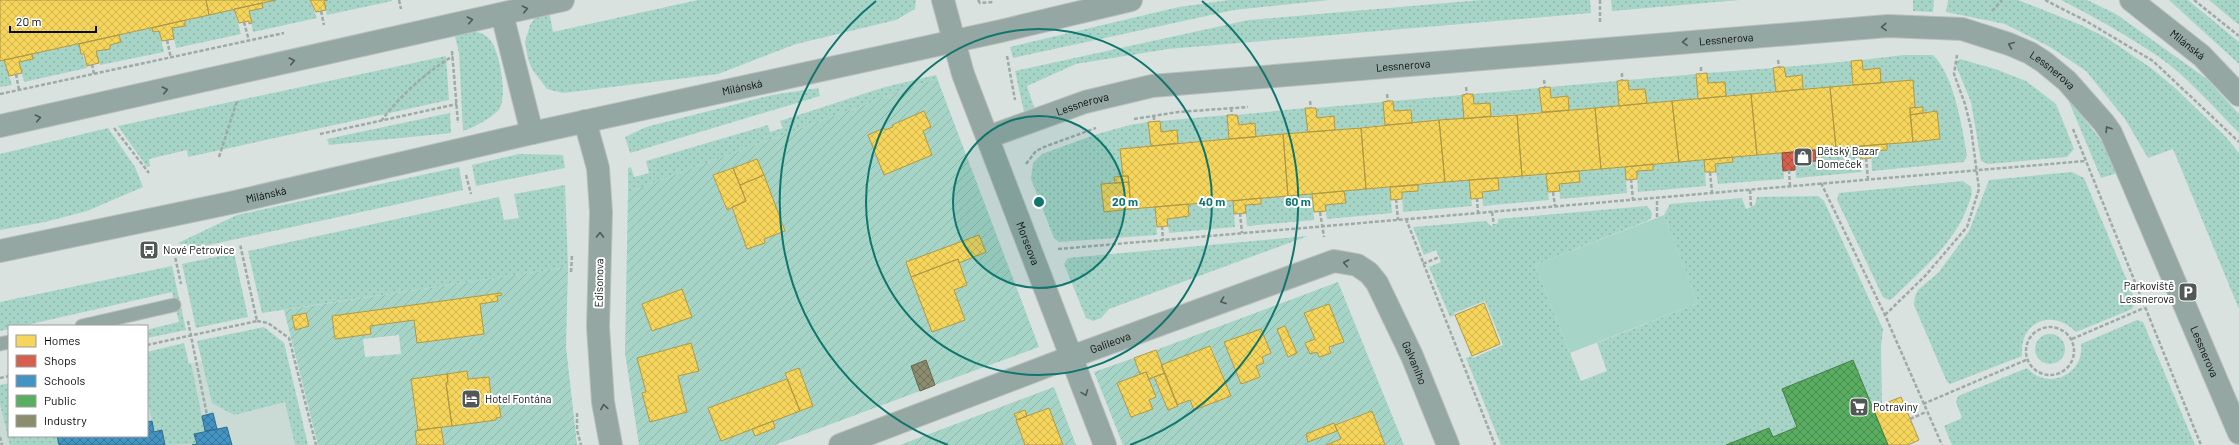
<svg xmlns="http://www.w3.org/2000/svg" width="2239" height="445" viewBox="0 0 2239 445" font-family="Barlow,sans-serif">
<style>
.built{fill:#cadbd5}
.grass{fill:url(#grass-dots)}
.garden{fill:url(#garden-furrows);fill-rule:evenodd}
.pitch{fill:#a6d4c7}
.homes{fill:url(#homes-cross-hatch);stroke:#af9944}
.shops{fill:url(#shops-cross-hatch);stroke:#984739}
.schools{fill:url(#schools-cross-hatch);stroke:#316b8c}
.public{fill:url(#public-cross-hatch);stroke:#417e47}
.industry{fill:url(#industry-cross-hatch);stroke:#646650}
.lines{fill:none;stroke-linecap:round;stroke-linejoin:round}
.service-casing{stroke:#b9bfbd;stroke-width:15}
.minor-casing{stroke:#b9bfbd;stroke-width:24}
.tertiary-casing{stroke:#b9bfbd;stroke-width:24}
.path{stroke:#9daaa5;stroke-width:2.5;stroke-dasharray:4 2;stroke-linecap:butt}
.service{stroke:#94a7a2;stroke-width:13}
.minor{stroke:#94a7a2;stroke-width:22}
.tertiary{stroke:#94a7a2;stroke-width:22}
.oneway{stroke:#4e5a56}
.ring{fill:none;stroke:#0f766e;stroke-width:2}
.labels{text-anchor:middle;stroke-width:4;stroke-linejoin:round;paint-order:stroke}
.street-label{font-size:11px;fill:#080d0b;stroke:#fff}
.poi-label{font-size:11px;fill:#080d0b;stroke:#fff;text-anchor:start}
.centre{fill:#0f766e;stroke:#fff;stroke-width:2}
.ring-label{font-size:12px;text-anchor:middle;font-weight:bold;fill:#0f766e;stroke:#fff;stroke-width:4;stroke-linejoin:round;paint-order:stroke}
</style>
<defs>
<pattern id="grass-dots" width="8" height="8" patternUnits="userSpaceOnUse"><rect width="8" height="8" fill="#a6d4c7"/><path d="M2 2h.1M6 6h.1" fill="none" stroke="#8db5aa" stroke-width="1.8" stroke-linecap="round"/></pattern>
<pattern id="garden-furrows" width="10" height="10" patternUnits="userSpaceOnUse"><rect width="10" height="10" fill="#a6d4c7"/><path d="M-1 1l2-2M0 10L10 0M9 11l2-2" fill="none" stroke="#8db5aa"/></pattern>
<pattern id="homes-cross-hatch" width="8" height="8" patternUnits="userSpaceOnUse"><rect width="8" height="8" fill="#f6d55c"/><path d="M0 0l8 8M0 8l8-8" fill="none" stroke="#d1b64f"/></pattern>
<pattern id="shops-cross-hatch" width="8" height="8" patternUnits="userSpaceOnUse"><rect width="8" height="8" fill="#d6604d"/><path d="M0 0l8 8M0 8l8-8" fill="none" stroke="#ac4e3e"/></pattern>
<pattern id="schools-cross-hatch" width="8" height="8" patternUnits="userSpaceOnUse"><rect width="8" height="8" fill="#4393c3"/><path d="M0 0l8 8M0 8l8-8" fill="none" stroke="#36769d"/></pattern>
<pattern id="public-cross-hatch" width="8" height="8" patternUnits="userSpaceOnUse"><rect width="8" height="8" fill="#5aae61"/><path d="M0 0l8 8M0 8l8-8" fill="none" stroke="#488c4e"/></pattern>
<pattern id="industry-cross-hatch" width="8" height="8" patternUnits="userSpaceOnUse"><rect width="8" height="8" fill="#8c8c6e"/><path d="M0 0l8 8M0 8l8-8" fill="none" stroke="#707159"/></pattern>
</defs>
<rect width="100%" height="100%" fill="#dae2e0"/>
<!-- built -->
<path class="built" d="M284,343L308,445H0V406L9,404V436H147V373Z"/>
<!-- grass -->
<path class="grass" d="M276,0H310L317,18L253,32L249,11L262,3Z
M328,0H392V1L327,15L324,1Z
M698,0H916L915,9L896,20L796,44L718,74L563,93L547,89L532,69L528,59L525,42L530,25L534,19L549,11L553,32Z
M1229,0H1329L1234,10L1013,58L1010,47L1179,7Z
M1481,0H1590L1591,13L1168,49L1076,64L1027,86L1035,110L1024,112L1015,71L1249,20Z
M1611,0H1740L1612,11Z
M1913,0H1934L1933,12L1913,11Z
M1948,0H2018L2081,25L2107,38L2151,68L2174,87L2226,137L2239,153V309L2173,149L2148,158L2125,119L2086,71L2050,47L2005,24L1946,12Z
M2061,0H2087L2116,14L2207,79L2239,114V133C2213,107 2189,78 2159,57C2128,36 2095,17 2061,0Z
M2169,0H2188L2239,42V64Z
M2209,0H2239V25Z
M234,9L241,34L176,48L172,28L184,26L185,20Z
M152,28L153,32L159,31L164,52L100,65L96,51L110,49V45L120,42L119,35Z
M464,29C474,31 484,32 491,41C500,54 507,94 500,108C494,117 473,128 463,131L459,53L454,32Z
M79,44L87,68L24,82L19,62L32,54Z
M1904,55H1933C1954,75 1962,127 1967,155L1964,162L1872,171L1871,151L1887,150V144L1940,139L1937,112L1923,113V107H1915L1912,80L1881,83L1880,69L1863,70L1862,60Z
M446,56L449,100L188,157L187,150L149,159L150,166L147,167L118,126Z
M1960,59L1995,69L2026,81L2056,104L2074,149L2067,157L1988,164L1981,161L1971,102L1955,63Z
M4,60L12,85L0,87V61Z
M1851,61L1853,85L1803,89L1802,75L1786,77L1784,67Z
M1773,68L1776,92L1726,96L1724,82L1708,83L1707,73Z
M1696,74L1698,99L1647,103L1645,89L1629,90L1628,80Z
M936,75L937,78L628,192V168L631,167L634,177L649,173L646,161L768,125L770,132L783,128L780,121L885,87Z
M1617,81L1619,106L1569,110L1568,96L1551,98L1550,87Z
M818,88L820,96L630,153L625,137L646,127L772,95Z
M1539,88L1542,112L1491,116L1490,103L1474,104L1473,94Z
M1462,95L1464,119L1412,123L1411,110L1394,111L1393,101Z
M2067,97L2108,149L2121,172L2101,178Z
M1383,102L1385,125L1335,130L1334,116L1317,118L1316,108Z
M1305,108L1308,132L1256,137L1255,123L1239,125L1237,115Z
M450,113L451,133L329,145L327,139Z
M1227,115L1229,139L1178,143L1177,131L1161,132L1160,121Z
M1148,122L1151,146L1121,149L1123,176L1114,177L1115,183L1101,185L1104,212L1155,207L1157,235L1059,242L1054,238L1031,179L1033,163L1042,154L1097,134L1130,125Z
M108,128L135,167L143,187L87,211L45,222L0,230V154Z
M1860,146L1862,172L1796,178L1795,163L1815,161V150Z
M1782,153L1784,179L1718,184L1715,164L1733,162L1732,157Z
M519,154L563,155L565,168L476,186L472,165Z
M1704,160L1706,186L1638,192L1637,171L1653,170V164Z
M459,167L463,190L195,248L178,243L237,215Z
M1625,167L1627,193L1560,199L1559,184L1580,182L1579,171Z
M2072,172L2084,178L2136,302L2132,309L2076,332C2053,308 2019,321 2022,356L1950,384L1947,382L1914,305L1915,296L1918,290L1939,272L1969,231L1989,180Z
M1546,174L1549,200L1483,206L1482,192L1499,190L1498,178Z
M1469,180L1472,206L1403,212L1402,192L1418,191V185Z
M1963,181L1971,187C1973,195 1970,200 1967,208C1953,245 1921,270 1893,298L1889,300L1883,297L1837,200L1839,193Z
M565,185L568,267L262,313L248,251L499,197L504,220L519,218L514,194Z
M1390,187L1392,213L1327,219L1325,205L1346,203L1344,191Z
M1312,194L1314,220L1247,226L1245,205L1261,204V198Z
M1818,196L1824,201L1883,329L1881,347L1882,404L1873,408L1853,360L1782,389L1797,427L1773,437L1769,428L1726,445H1501L1466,358L1472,356L1473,358L1503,345L1485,301L1454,313L1455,315L1450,317L1429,267L1441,262L1436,250L1424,255L1413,227L1486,221L1491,226L1498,223V219L1647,206L1652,213L1651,218L1647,221L1535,265L1581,381L1607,371L1597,343L1698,303L1664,215L1670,204L1742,198L1746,209L1755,205L1757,197Z
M1233,201L1235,227L1169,233L1167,219L1189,216L1188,204Z
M1308,236L1109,309L1101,318L1093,321L1086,318L1064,264L1068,258Z
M234,253L248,317L196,328L182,264Z
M172,266L186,330L147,338V331L150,329L179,322L172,292L22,326H9V329L0,331V302Z
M2137,320L2143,322L2195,445H1952L1944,426L1962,418L1956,402L1958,396L2027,368C2047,391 2085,375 2081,344Z
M264,327L284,343L308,445H295L285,402L234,415L212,403L197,341Z
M2035 349a15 15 0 1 1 30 0a15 15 0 1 1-30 0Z
M184,343L189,364L191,363L205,431L195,434L197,444L165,445L162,430L154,432L147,397V352Z
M9,383V436H57L59,445H10L0,404V385Z"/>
<!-- garden -->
<path class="garden" d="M937,78L1039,347L935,385L926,360L911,366L920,391L775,445H639L625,353L628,192ZM924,111L931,126L923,131L932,155L884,175L868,135L884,128L885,130L893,127L892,125ZM757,159L785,231L764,239L765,243L748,249L732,209L726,210L713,175ZM979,235L986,252L959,263L967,285L954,290L906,262ZM682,289L692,317L652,331L642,304ZM691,343L698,371L678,376L687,412L650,422L646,392L638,358ZM799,368L813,406L773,421L775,428L755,435L752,429L709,409L787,379L785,372Z
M568,267L566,347L577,445H444L441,427L496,420V418L501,417L498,400L493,401L491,398L489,377L468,379L467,371L411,379L418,430L415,431L417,445H318L284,310ZM501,293V295L497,296L498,301L480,304L484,334L418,343L414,320L370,326L371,334L336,339L332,316ZM306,313L309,326L295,330L292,316ZM399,335L401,354L365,357L363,339Z
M1338,282L1404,445H1385L1371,411L1306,435L1308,441L1337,431L1341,439L1326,445H1123L1094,372L1134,358L1140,374L1117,383L1131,417L1153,409L1149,400L1156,397L1149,379L1154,377L1168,410L1190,400L1194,410L1231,396L1211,346L1161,365L1156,350ZM1329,304L1331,353L1319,357L1317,352L1306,343L1315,339L1304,313ZM1285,326L1297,353L1288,357L1277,329ZM1261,329L1271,353L1262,357L1264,363L1256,366L1260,377L1241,384L1224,342Z
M1054,387L1076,445H1063L1048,408L1027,416L1025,410L1014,414L1025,445H900Z"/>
<!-- pitch -->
<path class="pitch" d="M1664,215L1698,303L1570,353L1535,265Z"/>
<!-- homes -->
<path class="homes" d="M0,0H206L209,15L0,61Z
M206,0H276L209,15Z
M310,0H328L324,1L326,10L316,12Z
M262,3L263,8L249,11L252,23L249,24V21L239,23L234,9Z
M185,20V26L172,28L174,39L162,41L159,31L153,32L152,28Z
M119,35L121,42L110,45V49L96,51L99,63L87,66L84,54H81L79,44Z
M32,54L33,59L19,62L22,73L9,76L4,60Z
M1862,60L1863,70L1880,68L1881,83L1853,85L1851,61Z
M1779,67H1784L1786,77L1802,75L1803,89L1776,92L1773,68Z
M1707,73L1708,83L1725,82L1726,96L1698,99L1696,74Z
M1628,80L1629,90L1645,89L1647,103L1619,106L1617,81Z
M1913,80L1915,107L1910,108L1913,142L1836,148L1830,87Z
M1550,87L1551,98L1568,96L1569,110L1542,112L1539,88Z
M1830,87L1836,148L1757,155L1751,94Z
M1467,94H1473L1474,104L1490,103L1491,116L1464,119L1462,95Z
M1751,94L1757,155L1679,162L1672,101Z
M1388,101H1393L1394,111L1411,110L1412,123L1385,125L1383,102Z
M1672,101L1679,162L1601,169L1595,108Z
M1923,107V113L1910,115V108Z
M1305,108H1316L1317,118L1334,116L1335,130L1308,132Z
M1595,108L1601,169L1522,176L1517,115Z
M924,111L931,127L923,131L932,155L884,175L868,135L884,128L885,130L893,127L892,125Z
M1937,111L1940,139L1913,142L1910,115Z
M1227,115H1237L1239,125L1255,123L1256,137L1229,139Z
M1517,115L1522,176L1445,182L1439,120Z
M1439,120L1445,182L1366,189L1361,128Z
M1160,121L1161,132L1177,130L1178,143L1151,146L1148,122Z
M1361,128L1366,189L1288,196L1283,134Z
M1283,134L1288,196L1131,209L1128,176H1123L1120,149Z
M1887,144V150L1871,151V158L1861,159L1860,146Z
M1732,157L1733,162L1715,164L1716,172H1705L1704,160Z
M757,159L764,175L740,185L733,168Z
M1653,164V170L1637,171V179L1626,180L1625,167Z
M733,168L746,201L727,210L713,175Z
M1579,171L1580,182L1559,184L1560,191L1548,192L1546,174Z
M764,175L785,231L764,239L765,243L747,249L732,207L746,201L740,185Z
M1128,176L1129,182L1115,183L1114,177Z
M1498,178L1499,190L1482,192L1483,198L1471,199L1469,180Z
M1129,182L1131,209L1104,212L1101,184Z
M1418,185V191L1402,192V199L1391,200L1390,187Z
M1344,191L1346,203L1325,205L1326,211L1314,212L1312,194Z
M1261,198V204L1245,205L1246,213L1234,214L1233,201Z
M1188,204L1189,216L1167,219L1168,226L1157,227L1155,207Z
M979,235L986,252L959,263L958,259L911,277L906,262Z
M958,259L967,285L954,290L965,320L932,332L911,277Z
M682,289L692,317L652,331L642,304Z
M501,293L502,295L497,296L498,301L480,304L484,334L417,343L414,320L370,326L371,334L335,339L332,316Z
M1484,303L1500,344L1472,356L1455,315Z
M1329,304L1344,342L1329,347L1331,353L1319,357L1317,352L1310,354L1305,343L1315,339L1304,313Z
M306,313L309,326L295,330L292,316Z
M1285,326L1297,353L1288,357L1277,329Z
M1261,329L1271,353L1262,357L1264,363L1256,366L1260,377L1241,384L1224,342Z
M691,343L699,371L678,376L687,412L650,422L642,393L646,392L637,358Z
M1210,346L1231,396L1194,410L1190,400L1177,405L1161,365Z
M1156,350L1165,373L1149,379L1146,372L1140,374L1134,358Z
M799,368L813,406L800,411L785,373Z
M467,371L468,379L489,377L491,398H493V401L498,400L501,417L496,418V420L452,426L446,383L448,382L447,374Z
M1146,372L1156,397L1149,400L1153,409L1131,417L1117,383Z
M1165,373L1178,406L1168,410L1154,377Z
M447,374L448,382L446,383L452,426L418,430L411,379Z
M787,379L800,411L721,441L708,408Z
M1901,397L1919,440L1908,445H1888L1873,408Z
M1049,408L1063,445H1025L1016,420Z
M1025,410L1027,416L1017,420L1014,414Z
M1372,411L1385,445H1326L1341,439L1335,425Z
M773,421L775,428L755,436L752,429Z
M1334,423L1337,431L1308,442L1306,434Z
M441,427L444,445H417L415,431Z"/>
<!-- shops -->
<path class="shops" d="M1815,150L1816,161L1795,163V170L1783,171L1782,153Z"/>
<!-- schools -->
<path class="schools" d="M213,413L217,429L205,431L202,416Z
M152,421L154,432L162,430L165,445H59L57,436H147V422Z
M227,427L232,445H192L197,444L194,434Z"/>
<!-- public -->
<path class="public" d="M1853,360L1888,445H1726L1769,428L1773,437L1797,427L1782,389Z"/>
<!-- industry -->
<path class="industry" d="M926,360L935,385L920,391L911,366Z"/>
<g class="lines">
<defs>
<path id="service" d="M82,326L174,305
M0,344L9,342"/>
<g id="minor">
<path id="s1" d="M943,0L963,74L1105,445"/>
<path d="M502,14L532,133"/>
<path d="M585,121L598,168L601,212L598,327L603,402L611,445"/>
<path d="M0,126L563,0"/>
<path id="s2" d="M988,137L1085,102L1152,86L1888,26L1962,29L2009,44L2030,53L2044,62L2067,81L2104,123L2111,133L2125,165L2239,433"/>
<path id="s3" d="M840,445L1071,357L1334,261L1357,265L1369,273L1377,283L1412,356L1448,445"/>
</g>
<g id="tertiary">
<path id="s4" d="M2131,0L2202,56L2239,95"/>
<path id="s5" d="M0,251L230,203L532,133L1001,31L1131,0"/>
</g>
</defs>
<!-- service casing -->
<use href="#service" class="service-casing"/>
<!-- minor casing -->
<use href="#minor" class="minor-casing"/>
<!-- tertiary casing -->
<use href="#tertiary" class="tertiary-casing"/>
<!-- path -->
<path class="path" d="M399,0L401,9
M978,0L980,3L994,2
M1600,0V23
M2045,0L2086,21L2153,61L2239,142
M2194,0L2239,36
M321,11L324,25
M1992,11L2002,0
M244,22L249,41
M167,40L171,58
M452,51L458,123
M1007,56L1015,100
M1778,60L1779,67
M92,64L94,74
M1701,67V74
M1622,73V81
M16,74L19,90
M1544,80L1545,88
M1466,87L1467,94
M0,94L284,33
M1387,94L1388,101
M1310,101L1311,108
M1231,108L1232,115
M1154,116V122
M1134,119L1178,112L1248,107
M381,121C401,95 425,73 453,56
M114,128L149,173
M2073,129L2201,445
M320,134L457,104
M219,157L237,101
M1866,158L1868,179
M1026,164L1036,151L1044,147L1096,128
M1789,170L1790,186
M1710,172L1712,193
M466,175L471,194
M1631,179L1633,200
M1821,183L1885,315L1942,445
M1750,190L1751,207
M1553,192L1555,206
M1477,198L1478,213
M1396,199L1398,220
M1320,212L1324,237
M1492,212L1494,225
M1240,213L1242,233
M1657,217V197
M1406,219L1495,445
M1162,226L1163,240
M1058,249L2085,161
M174,252L181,284
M1423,264L1439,257
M571,272L572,255
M1885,315L1925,276L1967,227L1979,189L1971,128L1965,104L1954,74L1957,55
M188,321L207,415
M257,321L268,323L289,338L316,445
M2026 351a24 24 0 1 1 48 0a24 24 0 1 1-48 0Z
M2072,339L2144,308
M147,345L257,321L240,244
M0,378L9,376
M1923,404L2026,360
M577,413V430L581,445
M1910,419L1926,412
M0,437L2,445"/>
<!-- service -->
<use href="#service" class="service"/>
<!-- minor -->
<use href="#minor" class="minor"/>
<!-- tertiary -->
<use href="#tertiary" class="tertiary"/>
</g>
<!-- one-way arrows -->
<defs><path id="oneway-chevron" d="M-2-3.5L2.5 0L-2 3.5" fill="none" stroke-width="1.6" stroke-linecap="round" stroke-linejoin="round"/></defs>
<g class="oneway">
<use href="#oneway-chevron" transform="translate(525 9) rotate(-13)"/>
<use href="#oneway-chevron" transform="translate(470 20) rotate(-12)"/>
<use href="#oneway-chevron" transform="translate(1884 27) rotate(177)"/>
<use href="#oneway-chevron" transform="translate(1685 42) rotate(176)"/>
<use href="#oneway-chevron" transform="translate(2011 45) rotate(-157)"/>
<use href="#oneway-chevron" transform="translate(292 61) rotate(-13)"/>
<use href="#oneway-chevron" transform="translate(165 90) rotate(-13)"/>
<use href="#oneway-chevron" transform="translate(38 118) rotate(-12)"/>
<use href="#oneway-chevron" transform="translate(2108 129) rotate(-122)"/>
<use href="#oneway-chevron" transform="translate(600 235) rotate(-89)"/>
<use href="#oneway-chevron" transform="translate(1346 263) rotate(-169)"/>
<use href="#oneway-chevron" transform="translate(1223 301) rotate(160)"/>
<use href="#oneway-chevron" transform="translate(1085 393) rotate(69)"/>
<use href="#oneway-chevron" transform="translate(604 407) rotate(-99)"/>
</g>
<!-- distance rings -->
<circle cx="1039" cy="202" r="86" fill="#0f766e" fill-opacity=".12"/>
<g class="ring">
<circle cx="1039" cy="202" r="86"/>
<circle cx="1039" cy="202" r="173"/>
<path d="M948 445A259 259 0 0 1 876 1M1202 1A259 259 0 0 1 1130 445"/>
</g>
<!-- icons -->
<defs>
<symbol id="shop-square" viewBox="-11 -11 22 22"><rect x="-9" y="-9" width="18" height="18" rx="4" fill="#525856" stroke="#fff"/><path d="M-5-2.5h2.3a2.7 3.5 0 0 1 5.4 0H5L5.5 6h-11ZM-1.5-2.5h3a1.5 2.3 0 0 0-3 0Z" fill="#fff"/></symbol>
<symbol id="bus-square" viewBox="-11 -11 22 22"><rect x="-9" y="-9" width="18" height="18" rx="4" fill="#525856" stroke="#fff"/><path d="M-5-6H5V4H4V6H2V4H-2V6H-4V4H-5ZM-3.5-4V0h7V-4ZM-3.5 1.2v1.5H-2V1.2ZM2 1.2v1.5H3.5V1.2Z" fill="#fff"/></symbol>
<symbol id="parking-square" viewBox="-11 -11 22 22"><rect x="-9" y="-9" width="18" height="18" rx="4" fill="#525856" stroke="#fff"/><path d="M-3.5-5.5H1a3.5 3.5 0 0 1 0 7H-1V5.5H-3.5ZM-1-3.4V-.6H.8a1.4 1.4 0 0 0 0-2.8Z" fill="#fff"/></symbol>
<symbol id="hotel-square" viewBox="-11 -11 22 22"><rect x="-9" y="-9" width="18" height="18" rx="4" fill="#525856" stroke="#fff"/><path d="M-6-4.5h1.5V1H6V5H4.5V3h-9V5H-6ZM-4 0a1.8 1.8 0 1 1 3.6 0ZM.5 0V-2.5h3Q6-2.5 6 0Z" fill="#fff"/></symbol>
<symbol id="supermarket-square" viewBox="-11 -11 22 22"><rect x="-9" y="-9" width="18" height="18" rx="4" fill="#525856" stroke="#fff"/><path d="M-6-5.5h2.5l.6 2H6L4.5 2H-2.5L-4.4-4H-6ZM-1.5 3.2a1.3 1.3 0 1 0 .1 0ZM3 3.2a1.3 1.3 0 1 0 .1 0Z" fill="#fff"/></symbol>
</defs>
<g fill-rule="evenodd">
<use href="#shop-square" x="1792" y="146" width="22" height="22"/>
<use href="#bus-square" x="138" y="239" width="22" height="22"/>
<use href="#parking-square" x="2177" y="281" width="22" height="22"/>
<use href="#hotel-square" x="460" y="388" width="22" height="22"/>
<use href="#supermarket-square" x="1848" y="396" width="22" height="22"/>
</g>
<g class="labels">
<!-- street labels -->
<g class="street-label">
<text dy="4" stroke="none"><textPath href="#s2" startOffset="748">Lessnerova</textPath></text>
<text dy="4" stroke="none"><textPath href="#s4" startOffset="72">Milánská</textPath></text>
<text dy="4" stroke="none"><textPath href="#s2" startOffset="424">Lessnerova</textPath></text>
<text dy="4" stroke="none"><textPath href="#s2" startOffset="1085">Lessnerova</textPath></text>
<text dy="4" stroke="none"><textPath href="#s5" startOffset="760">Milánská</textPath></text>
<text dy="4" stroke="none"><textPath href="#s2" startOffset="100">Lessnerova</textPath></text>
<text dy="4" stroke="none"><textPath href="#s5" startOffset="272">Milánská</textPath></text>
<text dy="4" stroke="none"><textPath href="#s1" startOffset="258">Morseova</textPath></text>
<text transform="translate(599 283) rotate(-89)" y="4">Edisonova</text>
<text dy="4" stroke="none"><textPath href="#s3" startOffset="289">Galileova</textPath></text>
<text dy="4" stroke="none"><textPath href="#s2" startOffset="1409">Lessnerova</textPath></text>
<text dy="4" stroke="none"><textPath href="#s3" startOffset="666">Galvaniho</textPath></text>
</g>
<!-- poi labels -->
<g class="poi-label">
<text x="1817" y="155">Dětský Bazar<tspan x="1817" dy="13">Domeček</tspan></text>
<text x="163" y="254">Nové Petrovice</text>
<text x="2174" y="290" text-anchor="end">Parkoviště<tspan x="2174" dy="13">Lessnerova</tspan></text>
<text x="485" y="403">Hotel Fontána</text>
<text x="1873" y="411">Potraviny</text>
</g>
</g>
<circle cx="1039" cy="202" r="6" class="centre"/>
<g class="ring-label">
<text x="1125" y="206">20 m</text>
<text x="1212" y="206">40 m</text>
<text x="1298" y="206">60 m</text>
</g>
<!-- legend -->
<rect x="8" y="325" width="140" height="112" fill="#ffffff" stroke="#9c9e9d"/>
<rect x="16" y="335" width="20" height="12" fill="#f6d55c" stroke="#9c9e9d"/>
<text x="44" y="345" font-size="12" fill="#080d0b">Homes</text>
<rect x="16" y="355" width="20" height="12" fill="#d6604d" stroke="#9c9e9d"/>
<text x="44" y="365" font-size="12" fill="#080d0b">Shops</text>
<rect x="16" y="375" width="20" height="12" fill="#4393c3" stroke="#9c9e9d"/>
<text x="44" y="385" font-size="12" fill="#080d0b">Schools</text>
<rect x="16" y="395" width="20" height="12" fill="#5aae61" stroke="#9c9e9d"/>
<text x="44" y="405" font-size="12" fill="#080d0b">Public</text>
<rect x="16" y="415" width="20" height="12" fill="#8c8c6e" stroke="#9c9e9d"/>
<text x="44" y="425" font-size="12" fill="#080d0b">Industry</text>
<!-- scale -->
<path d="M10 26v6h86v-6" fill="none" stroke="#080d0b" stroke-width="2"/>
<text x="16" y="26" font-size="12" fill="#080d0b" stroke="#ffffff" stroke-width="3" paint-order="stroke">20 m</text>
</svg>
